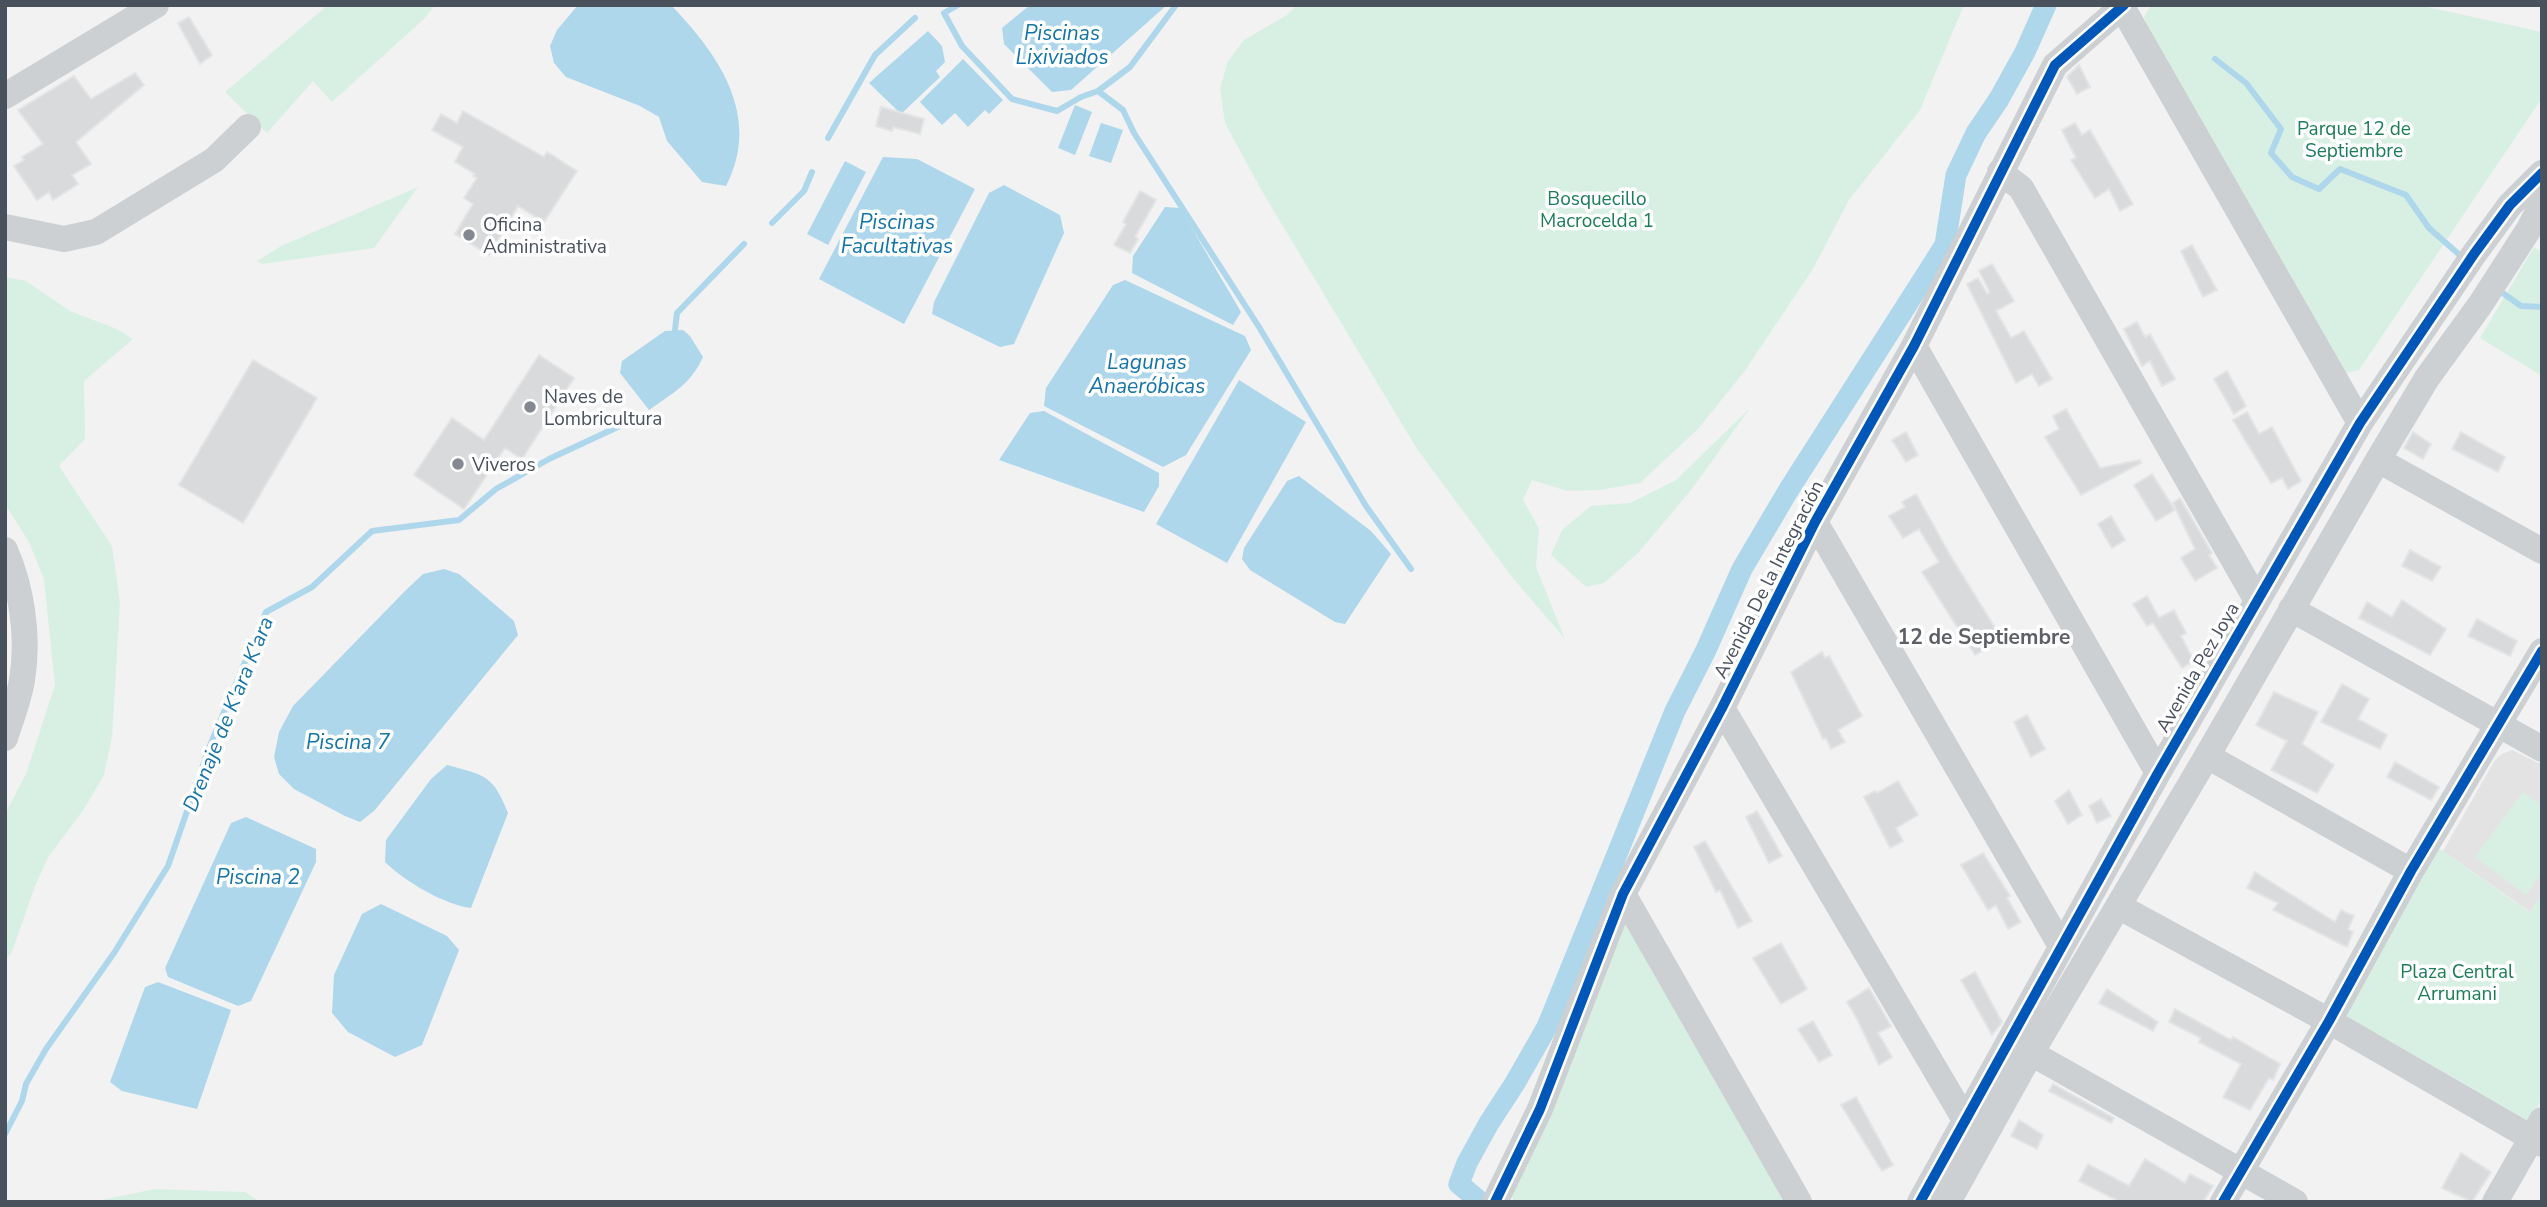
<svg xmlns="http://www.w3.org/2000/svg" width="2547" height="1207" viewBox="0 0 2547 1207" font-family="'Nunito Sans',sans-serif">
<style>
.education{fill:#e4e3e3}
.green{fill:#d8f0e4}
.water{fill:#aed7eb}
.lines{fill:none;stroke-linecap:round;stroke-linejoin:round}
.stream{stroke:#aed7eb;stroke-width:6}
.canal{stroke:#aed7eb;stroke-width:21}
.building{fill:#d9dadc;stroke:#e3e4e5;stroke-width:2}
.minor{stroke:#cdd0d3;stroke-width:26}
.cycleway-casing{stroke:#fff;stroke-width:15}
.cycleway{stroke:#0057b8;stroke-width:10}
.poi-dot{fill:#848991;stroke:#fff;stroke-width:2.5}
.labels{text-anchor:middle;stroke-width:7;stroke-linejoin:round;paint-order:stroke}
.park-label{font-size:19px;fill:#1c7d59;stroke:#fff}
.poi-label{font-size:19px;fill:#49515d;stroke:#fff;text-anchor:start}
.street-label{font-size:19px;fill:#49515d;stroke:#fff}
.water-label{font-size:21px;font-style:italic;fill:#1374a7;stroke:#fff}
.neighbourhood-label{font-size:21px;font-weight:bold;fill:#5d6065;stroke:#fff}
</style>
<rect width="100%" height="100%" fill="#f2f2f2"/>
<!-- education -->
<path class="education" d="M2512,750L2542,765V896L2530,912L2443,851L2495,760L2502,754Z"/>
<!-- green -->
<path class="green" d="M328,5H435L424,19L332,102L313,81L267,133L225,92Z
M1297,5H1964L1920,110L1849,200L1813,269L1744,372L1698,429L1640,483L1600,490L1567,491L1532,480L1523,499L1539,529L1536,567L1565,639L1512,577L1417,449L1263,193L1225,123L1220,89L1228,61L1244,40L1287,15Z
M2151,5H2418L2542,32V98L2359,370L2342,374L2156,51L2144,17Z
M418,187L374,248L262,264L257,261L281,246Z
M2534,247L2542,252V376L2480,338Z
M5,277L26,281L70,311L117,329L133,339L84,381L85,439L59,466L112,546L120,603L112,737L104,775L84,809L49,856L35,886L12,952L5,960V814L26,774L55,685L44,580L29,542L5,504Z
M1750,408L1692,489L1638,553L1604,583L1586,587L1551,555L1562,530L1591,506L1630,503L1676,480Z
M2523,792L2542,806V873L2526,895L2475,857Z
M2437,847L2529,912L2542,896V1099L2529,1121L2341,1013Z
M1623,915L1787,1202H1513L1512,1194Z
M155,1189L245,1192L260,1202H92Z"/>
<!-- water -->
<path class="water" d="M578,5H671C719,55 762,116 726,186L702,182L667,141L659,117L640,106L566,77L554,63L550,46L557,30Z
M1030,5H1167L1071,90L1052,92L1004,44L1002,28Z
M928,31L942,46L945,62L936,71L940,77L901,114L869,83Z
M963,59L1003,100L989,114L985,110L968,127L955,113L942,125L920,102Z
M1075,105L1092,112L1075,155L1058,148Z
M1101,123L1123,130L1111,163L1089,156Z
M883,157L917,159L975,189L904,324L819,279Z
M845,161L866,172L828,245L807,234Z
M1004,185L1060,215L1064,233L1014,344L1000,347L932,314L934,302L989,193Z
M1165,207L1180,208L1241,312L1233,325L1132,273L1133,256Z
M1125,280L1245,336L1251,350L1186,455L1163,467L1044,406L1046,388L1113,285Z
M683,330L690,336L703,357C691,384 673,393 649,410L620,373L622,361L665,331Z
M1239,380L1306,422L1227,563L1156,524Z
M1044,411L1159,473V486L1144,512L999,460L1030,413Z
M1299,476L1371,531L1391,554L1345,624L1335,622L1250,570L1242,559L1244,548L1287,481Z
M444,569L459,574L514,621L518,635L374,811L360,822L345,816L294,789L279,774L274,757L279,732L293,706L405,591L423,574Z
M447,765C485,775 493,775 508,813L471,908C445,905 404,881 385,862L386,840L431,779Z
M246,817L316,849V862L251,1001L238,1006L168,977L165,968L231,823Z
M381,904L447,936L459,950L422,1045L395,1057L348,1032L332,1013L334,975L362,914Z
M158,982L231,1010L197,1109L122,1091L110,1082L145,987Z"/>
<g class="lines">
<!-- stream -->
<path class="stream" d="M958,5L944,13L962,46L1012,99L1057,111L1081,97L1098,91L1123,110L1134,133L1259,327L1366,506L1411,569
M2215,59L2246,83L2281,129L2271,153L2292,177L2319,189L2340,169L2406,195L2429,228L2463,258
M1098,91L1130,67L1176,5
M828,138L875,55L915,18
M772,223L804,191L812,172
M2497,289L2521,306L2542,307
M675,330L677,313L744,244
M5,1134L22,1101L26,1084L46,1049L114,953L168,866L209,748L266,612L312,587L372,531L459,520L496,489L549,459L622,425"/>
<!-- canal -->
<path class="canal" d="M1477,1199L1459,1184L1467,1163L1489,1123L1515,1083L1547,1027L1675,711L1706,650L1742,569L1788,491L1945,245L1956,175L1976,133L1999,99L2025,52L2046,5"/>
</g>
<!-- building -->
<path class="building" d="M189,17L212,55L200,64L178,23Z
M2079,65L2090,87L2077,94L2067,77Z
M135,73L144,85L76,142L91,164L72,175L78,184L53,200L49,192L37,200L14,166L24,160L22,157L43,144L18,110L74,76L91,99Z
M881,107L924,119L920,134L893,127L892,131L876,126Z
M463,111L544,157L547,152L577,171L544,222L518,206L489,255L455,234L473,204L464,198L477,178L473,176L475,174L455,162L463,147L432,130L441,114L457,123Z
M2075,123L2082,135L2090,130L2133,204L2120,211L2109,189L2095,198L2071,160L2076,158L2062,130Z
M1140,191L1156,200L1135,237L1138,239L1130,253L1114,245L1126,224L1123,222Z
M2192,245L2217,290L2203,297L2181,251Z
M1992,264L2014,301L1996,311L2011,338L2024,331L2052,379L2039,386L2032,374L2016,383L1967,284L1978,278L1987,294L1990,292L1979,271Z
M2137,322L2145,337L2150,334L2175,379L2162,386L2150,361L2142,366L2124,329Z
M539,355L574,378L522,459L505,448L464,509L414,475L452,418L484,440Z
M253,360L317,398L243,523L179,485Z
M2227,371L2246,406L2234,414L2214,379Z
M2066,409L2100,468L2140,460L2141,463L2081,495L2045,437L2059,429L2053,416Z
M2247,412L2259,434L2272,427L2301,481L2288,489L2282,478L2271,483L2233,420Z
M1906,432L1918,455L1906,462L1892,440Z
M2413,432L2431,444L2423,459L2404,448Z
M2461,432L2505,457L2498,472L2452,449Z
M2152,474L2175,510L2156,521L2134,485Z
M1916,494L1950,555L2002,639L1975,655L1922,572L1939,562L1919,529L1903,538L1889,516L1905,507L1902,502Z
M2180,498L2212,553L2209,555L2217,568L2195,581L2181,558L2195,549L2173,503Z
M2111,516L2125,540L2112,548L2098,524Z
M2410,550L2441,567L2432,581L2402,566Z
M2147,596L2159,618L2174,610L2186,633L2181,636L2194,661L2182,668L2153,623L2147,626L2133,604Z
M2402,600L2446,629L2430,655L2359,618L2367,602L2392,617Z
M2477,619L2517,641L2510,656L2468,636Z
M1822,652L1825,658L1829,656L1862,716L1838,730L1845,742L1831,749L1826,738L1823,739L1791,672Z
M2342,684L2369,699L2358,719L2387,735L2380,749L2321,722Z
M2274,692L2318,712L2302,744L2334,765L2317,793L2271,770L2287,741L2256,725Z
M2027,715L2045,749L2031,757L2014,722Z
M2395,762L2439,787L2431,800L2387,777Z
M1898,781L1918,815L1896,828L1903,841L1890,848L1864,797L1875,791L1877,793Z
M2069,790L2082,815L2068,824L2055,801Z
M2101,799L2111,816L2097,823L2089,806Z
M1757,811L1782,856L1769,863L1746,817Z
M1705,841L1752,921L1738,928L1720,890L1716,892L1694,847Z
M1983,853L2010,896L2007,898L2021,922L2008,929L1996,905L1988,910L1961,865Z
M2255,872L2335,922L2341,910L2354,916L2348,929L2353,932L2347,947L2273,910L2278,903L2247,888Z
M1781,943L1807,989L1781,1004L1753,958Z
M1975,972L2002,1022L1992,1035L1961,980Z
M1869,988L1891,1026L1878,1033L1892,1057L1879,1065L1857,1019L1847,1002Z
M2107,989L2158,1022L2153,1031L2099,1003Z
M2175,1009L2231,1040L2233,1037L2280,1064L2273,1080L2269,1078L2250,1110L2223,1097L2241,1064L2199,1042L2201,1038L2169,1022Z
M1813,1021L1832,1055L1819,1062L1798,1029Z
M2053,1084L2114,1118L2111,1123L2049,1091Z
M1856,1097L1893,1165L1882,1171L1841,1105Z
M2019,1120L2043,1135L2037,1149L2011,1136Z
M2461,1153L2491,1172L2472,1202L2442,1188Z
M2145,1159L2185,1183L2190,1174L2213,1186L2203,1202H2120L2079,1181L2088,1164L2129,1186Z"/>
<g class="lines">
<!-- minor -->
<path class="minor" d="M2122,7L2360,423
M5,96L156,5
M2000,172L2021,188L2256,599
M5,227L64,239L96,232L214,160L248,127
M1914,346L2158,773
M2378,460L2542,551
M1815,522L2061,946
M5,550C22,588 29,638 22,680C19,699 11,719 5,738
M2291,609L2542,749
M1722,708L1965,1120
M2207,756L2411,871
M1623,894L1799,1202
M2118,906L2329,1021L2542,1144
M2031,1053L2295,1202
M1495,1202L1540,1109L1623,894L1722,708L1815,522L1914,346L2055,65L2124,5
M1920,1202L2158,773L2360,423L2474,254L2510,205L2542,173
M1948,1202L2031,1053L2207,756L2378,460L2427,378L2480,305L2529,229L2542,204
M2223,1202L2329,1021L2411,871L2542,651
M2495,1202L2542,1120"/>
<defs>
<path id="cycleway" d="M1495,1202L1540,1109L1623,894L1722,708L1815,522L1914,346L2055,65L2124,5
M1920,1202L2158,773L2360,423L2474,254L2510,205L2542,173
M2223,1202L2329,1021L2411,871L2542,651"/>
</defs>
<!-- cycleway casing -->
<use href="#cycleway" class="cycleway-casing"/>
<!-- cycleway -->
<use href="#cycleway" class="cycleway"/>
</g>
<!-- markers -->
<g class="poi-dot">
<circle cx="469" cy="235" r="7"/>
<circle cx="530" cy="407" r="7"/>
<circle cx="458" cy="464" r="7"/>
</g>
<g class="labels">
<!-- park labels -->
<g class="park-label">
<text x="2354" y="135">Parque 12 de<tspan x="2354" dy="22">Septiembre</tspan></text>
<text x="1597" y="205">Bosquecillo<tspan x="1597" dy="22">Macrocelda 1</tspan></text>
<text x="2457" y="978">Plaza Central<tspan x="2457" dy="22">Arrumani</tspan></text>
</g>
<!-- poi labels -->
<g class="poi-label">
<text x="483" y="231">Oficina<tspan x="483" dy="22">Administrativa</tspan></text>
<text x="544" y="403">Naves de<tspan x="544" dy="22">Lombricultura</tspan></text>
<text x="472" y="471">Viveros</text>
</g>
<!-- street labels -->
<g class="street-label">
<text transform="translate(1768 579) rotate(-63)" y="7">Avenida De la Integración</text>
<text transform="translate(2197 667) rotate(-60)" y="7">Avenida Pez Joya</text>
</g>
<!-- water labels -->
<g class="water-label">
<text x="1062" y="40">Piscinas<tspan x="1062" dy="24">Lixiviados</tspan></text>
<text x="897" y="229">Piscinas<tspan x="897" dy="24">Facultativas</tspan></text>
<text x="1147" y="369">Lagunas<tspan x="1147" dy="24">Anaeróbicas</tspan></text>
<text transform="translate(228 714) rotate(-68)" y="7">Drenaje de K'ara K'ara</text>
<text x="348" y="749">Piscina 7</text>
<text x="258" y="884">Piscina 2</text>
</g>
<!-- neighbourhood labels -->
<g class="neighbourhood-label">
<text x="1984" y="644">12 de Septiembre</text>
</g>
</g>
<!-- border -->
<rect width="2547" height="1207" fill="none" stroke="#49515d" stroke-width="14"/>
</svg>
